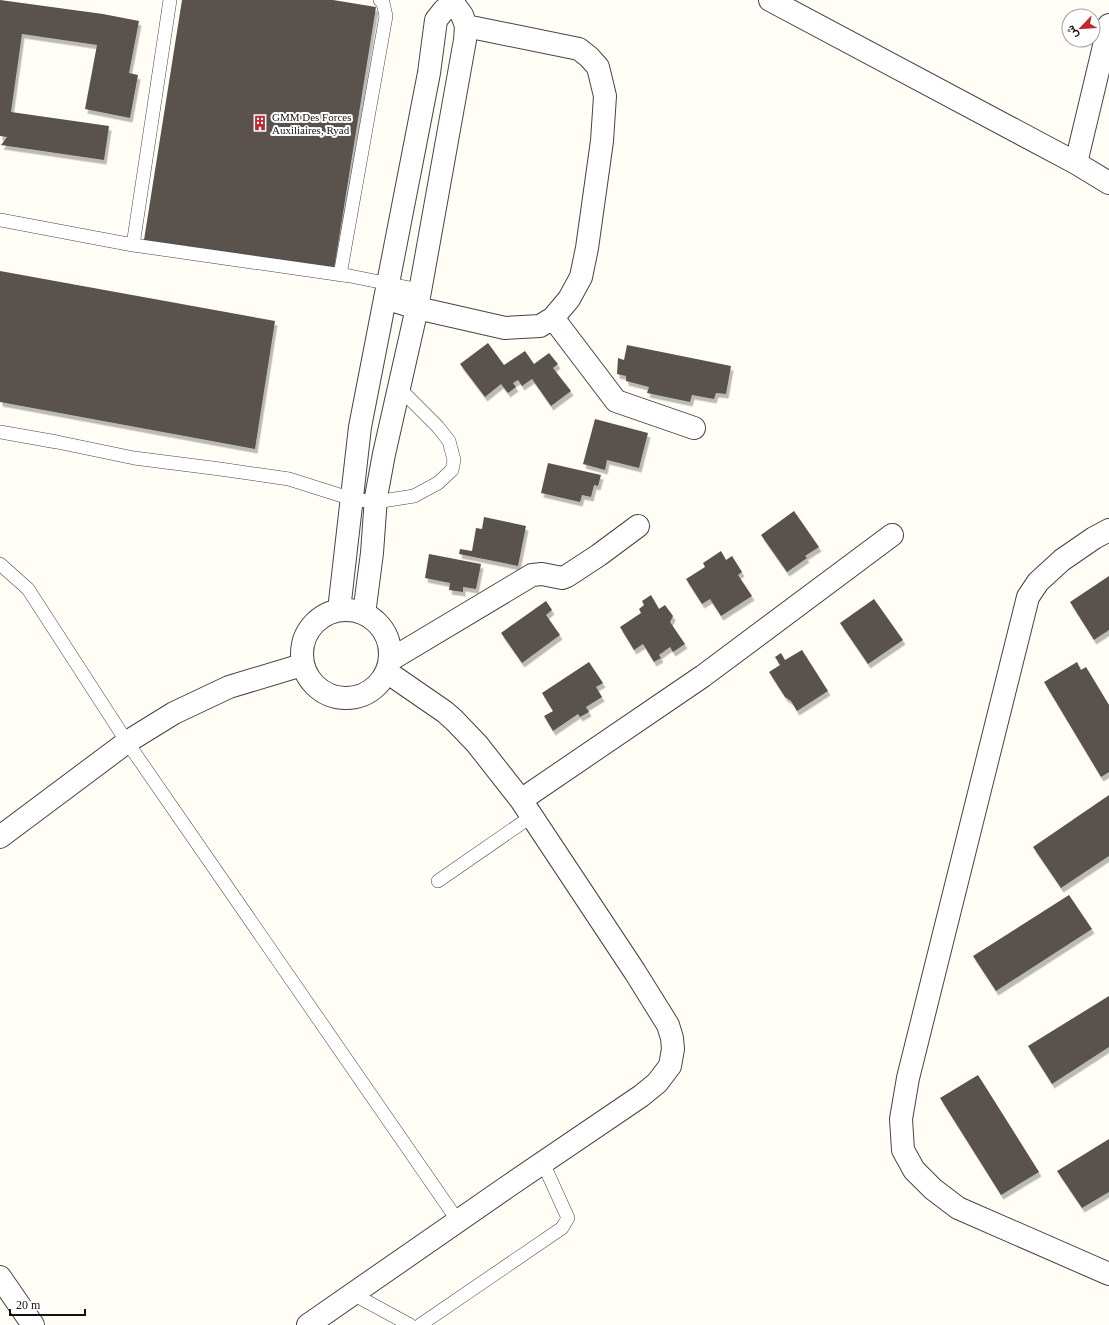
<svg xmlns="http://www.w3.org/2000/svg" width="1109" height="1325" viewBox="0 0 1109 1325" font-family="'Times New Roman',Vazirmatn,serif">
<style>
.building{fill:#5a524d;filter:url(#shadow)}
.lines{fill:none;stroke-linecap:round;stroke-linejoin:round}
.lane-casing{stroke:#444;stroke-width:14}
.street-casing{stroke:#444;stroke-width:24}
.lane{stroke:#fff;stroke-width:13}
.street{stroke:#fff;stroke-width:22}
.labels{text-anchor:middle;stroke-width:4;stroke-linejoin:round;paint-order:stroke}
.poi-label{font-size:11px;fill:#111;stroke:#fff;text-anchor:start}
</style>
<defs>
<filter id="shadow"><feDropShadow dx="2.5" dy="4.5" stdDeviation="0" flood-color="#0004"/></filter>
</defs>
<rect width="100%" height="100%" fill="#fffdf5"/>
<!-- building -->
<path class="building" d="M0,0L103,14L139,21L129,73L138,75L130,118L85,109L97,45L22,34L11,112L109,126L104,160L1,145L7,137L0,136Z
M182,0H333L376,7L334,269L144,240Z
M0,271L275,321L255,449L0,402Z
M488,343L504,365L525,351L534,364L549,353L558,364L553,368L571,391L551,406L532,379L522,386L518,380L513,383L516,387L508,393L501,384L485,397L460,364Z
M627,345L731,366L726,394L716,393L714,399L692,395L690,402L647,393L649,387L626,381V376L617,374L618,358L624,360Z
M595,419L648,433L639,468L607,460L605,470L583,464Z
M548,463L601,475L598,486L594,485L591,497L582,495L580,502L541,493Z
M794,511L819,547L805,556L807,558L787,572L761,535Z
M484,517L526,526L518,566L459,554L460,549L472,551L476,528L482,529Z
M721,551L726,560L732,556L742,572L738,575L752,596L721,616L710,599L702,604L686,579L705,567L703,563Z
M429,554L481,564L476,589L463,587V592L449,590L450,583L425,578Z
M1109,576V630L1094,640L1070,602Z
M651,595L659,609L665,605L673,616L670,622L685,644L673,652L670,647L659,655L661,658L654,662L643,644L634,650L620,627L641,613L639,609L644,605L642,601Z
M874,599L903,640L868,664L840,623Z
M546,601L552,610L546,615L560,635L522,663L501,633Z
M802,650L828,691L797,711L791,701L785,697L769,672L780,665L775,657L781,653L785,660Z
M589,662L603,683L596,687L602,697L586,707L589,712L580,717L578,714L553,731L544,716L553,711L542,693Z
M1077,662L1081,670L1086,667L1109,705V772L1101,777L1044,682Z
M1109,795V856L1061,888L1033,847Z
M1069,895L1092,929L996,991L973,956Z
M1109,996V1047L1052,1084L1028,1046Z
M978,1075L1039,1172L1001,1195L940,1098Z
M1109,1139V1192L1082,1208L1057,1171Z"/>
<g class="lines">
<defs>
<path id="lane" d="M0,220L133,245L350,276L420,290
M133,245L170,0
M340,275L386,16L383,3L380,0
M0,432L57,442L134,458L220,469L289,479L352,499L376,502L414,496L438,483L452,470L454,460L449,441L438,427L398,387
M0,564L28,589L127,742L458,1221
M438,881L532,816
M353,1294L410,1325
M420,1325L562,1228L568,1218L543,1163"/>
<path id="street" d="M770,0L1076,163L1109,183
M1076,163L1109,25
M385,298L417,308L505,328L540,326L553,318L569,299L581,277L587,248L602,141L605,96L598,67L589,57L579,49L466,26
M553,318L616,401L694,428
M1109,530L1094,538L1062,560L1038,582L1028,597L908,1078L901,1119L903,1150L914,1170L933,1189L958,1208L1109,1274
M302 654a44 44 0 1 1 88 0a44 44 0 1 1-88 0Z
M339,610L360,427L429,73L436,20L444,10L453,4
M364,614L372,553L376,497L384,454L417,308L465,40L466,26L462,15L451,0
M390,660L532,575L542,574L562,578L567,576L599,555L638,526
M521,800L703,676L892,535
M0,837L127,742L174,713L229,687L302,665
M0,1277L33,1325
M308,1325L507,1187L641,1096L657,1083L670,1066L673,1049L672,1038L668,1025L635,972L521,800L477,744L454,720L445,712L387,672"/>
</defs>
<!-- lane casing -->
<use href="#lane" class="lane-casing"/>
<!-- street casing -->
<use href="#street" class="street-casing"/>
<!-- lane -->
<use href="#lane" class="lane"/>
<!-- street -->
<use href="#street" class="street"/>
</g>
<!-- icons -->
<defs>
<symbol id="building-bare" viewBox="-9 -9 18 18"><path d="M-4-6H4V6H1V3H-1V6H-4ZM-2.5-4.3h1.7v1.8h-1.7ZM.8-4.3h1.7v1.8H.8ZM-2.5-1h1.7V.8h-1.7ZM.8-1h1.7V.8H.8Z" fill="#c4262e" stroke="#fff" stroke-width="2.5" paint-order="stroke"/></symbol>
</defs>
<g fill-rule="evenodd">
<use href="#building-bare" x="249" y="112" width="22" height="22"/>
</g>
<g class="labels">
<!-- poi labels -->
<g class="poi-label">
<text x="272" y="121">GMM Des Forces<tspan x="272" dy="13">Auxiliaires, Ryad</tspan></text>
</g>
</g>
<!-- north arrow -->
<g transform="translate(1081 28) rotate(245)"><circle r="19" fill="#ffffff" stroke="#a0a0a0"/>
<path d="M0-3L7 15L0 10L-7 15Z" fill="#c4262e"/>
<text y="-6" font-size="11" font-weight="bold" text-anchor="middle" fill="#111111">ش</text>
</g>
<!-- scale -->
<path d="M10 1309v6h75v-6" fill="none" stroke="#111111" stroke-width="2"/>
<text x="16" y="1309" font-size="12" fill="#111111" stroke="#ffffff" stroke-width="3" paint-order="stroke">20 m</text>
</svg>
